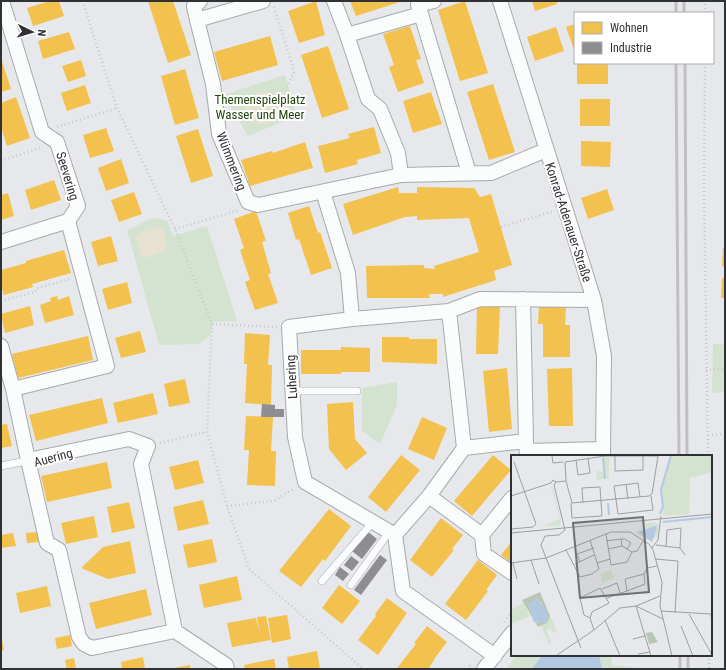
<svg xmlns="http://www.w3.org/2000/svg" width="726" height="670" viewBox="0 0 726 670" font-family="'Roboto Condensed',sans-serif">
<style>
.green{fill:#d4e2d0}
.sand{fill:#e7e2cf}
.water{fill:#b3c9e2}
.homes{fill:#f2c14e}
.industry{fill:#8d8d92}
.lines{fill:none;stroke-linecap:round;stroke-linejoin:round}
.lane-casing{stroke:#a7a9ad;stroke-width:8}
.street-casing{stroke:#a7a9ad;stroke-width:16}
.path{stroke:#c8c8ca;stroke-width:2.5;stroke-dasharray:1 3;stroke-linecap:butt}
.lane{stroke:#fbfcfc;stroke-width:7}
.street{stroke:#fbfcfc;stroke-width:14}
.rail{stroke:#c0c0c2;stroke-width:3}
.labels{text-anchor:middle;stroke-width:4;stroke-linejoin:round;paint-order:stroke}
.park-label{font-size:13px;fill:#23430e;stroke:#fff}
.street-label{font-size:13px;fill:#2f3134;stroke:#fff}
.inset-river{fill:none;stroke:#b3c9e2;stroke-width:2}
.inset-road{fill:none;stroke:#9d9fa2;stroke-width:1}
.view{fill:#6f7174;fill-opacity:0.15;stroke:#6f7174;stroke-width:2}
.inset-edge{fill:none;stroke:#2f3134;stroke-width:2}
</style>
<rect width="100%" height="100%" fill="#e6e8ec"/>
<!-- green -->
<path class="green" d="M285,75L296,116L248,136L230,105L226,94Z
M153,218L167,220L173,236L207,226L237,321L213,322L210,335L200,344L159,345L127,230Z
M713,344H725V392L712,393Z
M397,382V405L380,444L362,431V388Z
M517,655H542L532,669H506Z
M599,655H611L612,665L651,669H602Z"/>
<!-- sand -->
<path class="sand" d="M283,90L291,113L280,112C277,117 274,122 269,123C255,126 244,119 244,106L249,103L248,98C257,91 266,89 275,96Z
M156,227L163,229L165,236L166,250L150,257H141L135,236L147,229Z"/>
<!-- water -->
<path class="water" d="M542,655H599L602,669H532Z"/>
<!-- homes -->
<path class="homes" d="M50,1H59L64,16L33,26L27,8Z
M148,1H173L191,55L168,63Z
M316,1L325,35L299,43L288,11Z
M350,1H403L356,16Z
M465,1L488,73L460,81L438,10Z
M532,1H557V4L535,11Z
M575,24V50H574L566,27Z
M410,26L421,59L416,60L424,83L398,92L389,67L394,65L383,34Z
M556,27L564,51L535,61L527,37Z
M69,32L75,49L43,59L38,41Z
M270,36L278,65L222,81L214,52Z
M328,46L349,109L322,118L301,55Z
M1,58L11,89L1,92Z
M81,60L86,76L68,82L62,66Z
M577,63H608V84H577Z
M185,69L199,118L175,125L161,76Z
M493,84L515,152L489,160L467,92Z
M85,85L91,103L67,111L61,93Z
M431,92L442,124L413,133L403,101Z
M16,97L30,138L7,146L1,127V103Z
M580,99H610V126H580Z
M374,127L381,153L357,160L358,164L325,173L318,146L350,138L348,134Z
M106,128L114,151L90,158L83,135Z
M198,129L213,176L191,183L176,136Z
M581,141L611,142L610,167L581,166Z
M305,142L313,168L250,186L241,160L272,151L273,153Z
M121,159L129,183L106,191L98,168Z
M54,180L61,200L31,210L25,190Z
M398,187L399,193H417V187L474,188L480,197L491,194L512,265L494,271L496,280L443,297V294H429L430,298H367L366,266L424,265V268L435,269L434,266L479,252L469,218L417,220V216L405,217L353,235L343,204Z
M607,189L614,210L588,219L581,198Z
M134,192L142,214L119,222L111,200Z
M8,193L14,216L1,220V195Z
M309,206L318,233L320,232L332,268L311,275L299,239L296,240L288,213Z
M256,211L266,241L262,242L271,273L268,274L278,303L255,310L245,282L250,280L240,250L244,248L234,219Z
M111,236L118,261L98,266L91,242Z
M723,248H725V267L722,266Z
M64,250L71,273L32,284L33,287L4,295L1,286V270L26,263V261Z
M722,278H725V298H721Z
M127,282L132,303L108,310L102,289Z
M57,296L58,300L69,296L74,315L45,323L40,305L51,301L50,298Z
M477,305H500L498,354H476Z
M539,305L566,306L565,325H570V357H543V324H538Z
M30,306L34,325L5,333L1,314Z
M140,331L146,352L121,358L115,338Z
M245,333L270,335L268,365H272L271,405L245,403L247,364H244Z
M88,336L93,360L18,378L12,354Z
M382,337H409V339H437V364L382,362Z
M341,347L370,348V372H341V374H301V350H341Z
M507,368L512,429L489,432L483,371Z
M572,368L573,426H549L547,369Z
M185,379L190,403L169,407L164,384Z
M153,393L158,414L118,423L113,403Z
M102,398L108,423L36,441L29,415Z
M353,402L355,439L367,453L346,470L329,449L327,404Z
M246,416L273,417L271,451H276L275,486L247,485L249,450H244Z
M422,417L447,428L434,460L408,449Z
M7,424L12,446L1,448V425Z
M401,455L420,470L386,512L368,497Z
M493,455L511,470L472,516L454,501Z
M198,460L204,483L175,490L169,467Z
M107,462L112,488L47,502L41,476Z
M203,500L209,524L178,531L173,507Z
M129,502L135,528L112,533L107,507Z
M329,509L351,526L325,561L323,559L301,587L279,571Z
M94,516L98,537L66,544L61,523Z
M441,518L463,535L452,549L454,550L432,577L410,560Z
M38,532L39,542L27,543L26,533Z
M13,533L16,546L1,548V535Z
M212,539L217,562L188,568L183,545Z
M130,541L136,573L108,579L81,568L103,547Z
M512,541V563L501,555Z
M478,560L497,575L486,590L488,591L466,620L445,604Z
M237,576L242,600L204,608L199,585Z
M339,585L360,601L342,624L322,608Z
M47,586L51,606L20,613L16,593Z
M146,589L152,615L96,629L89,603Z
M387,598L407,613L378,655L358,640L376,616L375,614Z
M287,615L291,639L272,643L268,618Z
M266,616L271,640L232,647L227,623L256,618L260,634L257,617Z
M427,626L447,642L434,659H435L428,669H398L397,668L416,644L414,643Z
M1,635L4,650L1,651Z
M70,635L72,646L57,649L55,638Z
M317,651L320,669H289L287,657Z
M143,657L145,669H122L121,662Z
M74,658L76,669H67L65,660Z
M274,659L276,669H245L244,665Z
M190,665L191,669H175L174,668Z"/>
<!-- industry -->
<path class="industry" d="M262,404L275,405V409H284V417H261Z
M367,531L377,539L362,559L352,551Z
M380,555L387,560L361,595L354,590Z
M351,556L359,562L352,571L344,565Z
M340,567L349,574L343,581L335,575Z"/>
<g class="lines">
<defs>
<path id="lane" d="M292,391H357
M1,466L21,462
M322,581L372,523
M351,585L389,532"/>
<path id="street" d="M263,1L197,20L213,84L219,134L248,202L258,205L401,175L491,173L546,150
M334,1L347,35L368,99L380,109L398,153L401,175
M500,1L594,300L604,356L603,456
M421,14L418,5L434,1
M197,20L194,6L200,1
M347,35L421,14L469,173
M323,192L348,273L352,319
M1,242L68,221L78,206L57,142L42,132L2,1
M523,299L526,441
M1,346L13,389L28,460
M13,389L107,366L68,221
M464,448L526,441L527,456
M527,451L603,449
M429,496L482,535L512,498
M395,535L429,496L464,448L449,311
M482,535L484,554L512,573
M175,631L141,464L148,446L129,439L28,460L47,543L59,550L79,637L84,644L92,648L175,631L226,665L227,669
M495,656L403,591L395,535L305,482L295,437L289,327L352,319L449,311L480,299L594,300
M484,669L512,633"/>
</defs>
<!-- lane casing -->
<use href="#lane" class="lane-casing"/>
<!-- street casing -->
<use href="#street" class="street-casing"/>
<!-- path -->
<path class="path" d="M83,1L92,31L117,108L175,229L212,324L207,432L227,506L249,569L363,669
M274,7L292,64L294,73L287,87
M705,13V1
M705,63L704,189L708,456
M228,102H233
M57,127L117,108
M1,161L42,147
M501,227L554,211
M175,229L240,210
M1,301L35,292L37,288L70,279
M212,324L277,327
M706,370L725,369
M708,435L725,434
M160,443L207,432
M227,506L274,501L295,488
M504,622L512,612
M709,655V669
M467,669L471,664"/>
<!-- lane -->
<use href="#lane" class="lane"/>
<!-- street -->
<use href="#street" class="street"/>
<!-- rail -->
<path class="rail" d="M676,1V13
M684,1V13
M676,63L679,456
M685,63L687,456
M680,655V669
M688,655V669"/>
</g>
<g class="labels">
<!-- park labels -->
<g class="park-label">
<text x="260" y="104">Themenspielplatz<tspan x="260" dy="15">Wasser und Meer</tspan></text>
</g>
<!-- street labels -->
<g class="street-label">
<text transform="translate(232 161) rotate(69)" y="5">Wümmering</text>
<text transform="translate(68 176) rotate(73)" y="5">Seevering</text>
<text transform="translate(569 222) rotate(72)" y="5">Konrad-Adenauer-Straße</text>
<text transform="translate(291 377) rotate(-93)" y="5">Luhering</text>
<text transform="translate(53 457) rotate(-15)" y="5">Auering</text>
</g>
</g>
<!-- overview -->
<g transform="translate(511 455)">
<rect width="201" height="201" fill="#e6e8ec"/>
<path d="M161,0H201V17L179,23L178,59L152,61L151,32ZM92,2H98V23L86,25L85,16L94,17ZM40,31L42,33L50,65L48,71H33L49,64ZM144,67L148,71L147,81L142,84L146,74L144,71L128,76L141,87L124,78L132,73V69ZM100,115L103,123L91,128L90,119ZM13,148L19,161L0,169V154ZM39,161L46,176L42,178L40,173L35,175L41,188L38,189L30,171L36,168Z" fill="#d4e2d0"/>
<path d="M29,137L39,161L36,168L27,172L11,145ZM30,147L37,163L25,168L17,149ZM141,177L147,187L138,189L135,178Z" fill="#b8c6b4" fill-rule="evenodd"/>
<path d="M144,71L146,73L141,87L127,77ZM26,143L35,155L37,163L35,168L23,167L17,149Z" fill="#b3c9e2"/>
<path class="inset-river" d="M92,3L94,24M97,48L98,60M149,59L152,51L150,35L160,0M152,67L201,62"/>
<path class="inset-road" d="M104,0V16L132,15V0M41,1L42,8L52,7M65,5L67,20L79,18L77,4M45,27L55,26L61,48L138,41L141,39L147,1H94L54,7L55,26M115,29L117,44M0,41L40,28L42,25L45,27L43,30L54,75L48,80L34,81L30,90L70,193M129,42L127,28L103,31L107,59L142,55L140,41M60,48L61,63L91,61L89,32L71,33L72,48M0,74L22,72L25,69L3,7M0,78L201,59M95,79L100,110L116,107L121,97L126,96L132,86M95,86L110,84M145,90L169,93L174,100M111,91L110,84H114L120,88L116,94M155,92L156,75L170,73L169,93M141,93L147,85L150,61M97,94L111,91L121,97M55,95L69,122L81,119L88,114L79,85M144,104L167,106L164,158M20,105L28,129M69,107L66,99L83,93M0,108L35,103L100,77H119L138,89L142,95L151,127L149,151L161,201M2,108L6,124M86,108L99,104M64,109L83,100M133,119L114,124L116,136L134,129L133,119L136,113L146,111M91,134L106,128L109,138M96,143L116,136M150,156L200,159L201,171M178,159L201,200M79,163L73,160L69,143L89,133L98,148L81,157L79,163L83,175M94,165L109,201M170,171L182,201M122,184L134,181M127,199L139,197M46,200L83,175L109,153L125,151L152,164M140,201L125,151L149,141"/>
<path class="view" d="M132,62L138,137L69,143L62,68Z"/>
<rect width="201" height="201" class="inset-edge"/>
</g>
<!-- border -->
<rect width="726" height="670" fill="none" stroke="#2f3134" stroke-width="4"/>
<!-- legend -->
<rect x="574" y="12" width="140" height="52" fill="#ffffff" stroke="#acadae"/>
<rect x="582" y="22" width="20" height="12" fill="#f2c14e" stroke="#acadae"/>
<text x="610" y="32" font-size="12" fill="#2f3134">Wohnen</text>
<rect x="582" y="42" width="20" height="12" fill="#8d8d92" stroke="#acadae"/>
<text x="610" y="52" font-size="12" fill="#2f3134">Industrie</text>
<!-- north arrow -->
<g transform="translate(32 32) rotate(95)" stroke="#ffffff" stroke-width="3" paint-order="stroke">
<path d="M0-3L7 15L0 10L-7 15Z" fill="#2f3134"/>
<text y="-6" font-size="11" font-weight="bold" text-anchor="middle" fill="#2f3134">N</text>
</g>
</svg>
